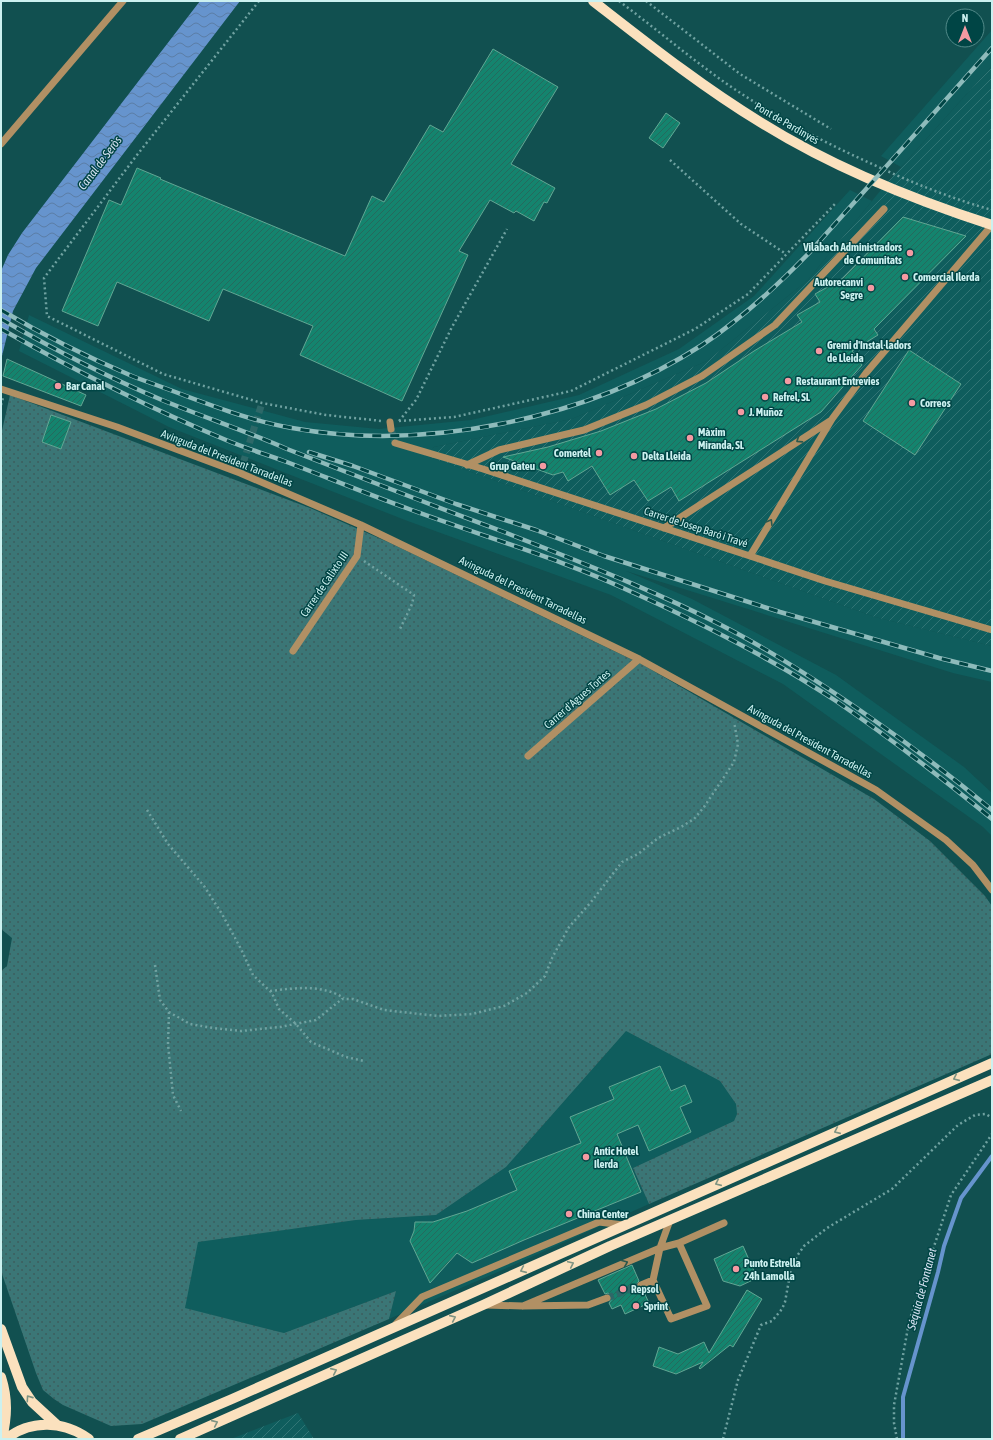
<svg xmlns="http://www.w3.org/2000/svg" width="993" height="1440" viewBox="0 0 993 1440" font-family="'Asap Condensed',sans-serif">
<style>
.built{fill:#0f5d5d}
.industrial{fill:url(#industrial-furrows)}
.grass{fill:url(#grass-dots)}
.water{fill:url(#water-waves)}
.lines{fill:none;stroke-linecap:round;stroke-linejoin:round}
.stream{stroke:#6694cd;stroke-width:4}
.building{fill:url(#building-hatch);stroke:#61a693}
.minor-tunnel{stroke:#2d6868;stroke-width:7;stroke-dasharray:7 3.5;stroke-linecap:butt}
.path{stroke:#70a2a1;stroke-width:2.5;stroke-dasharray:2 3;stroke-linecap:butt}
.minor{stroke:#b19064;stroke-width:7}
.major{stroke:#fbe1be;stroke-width:10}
.rail-casing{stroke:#8ebbbb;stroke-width:4.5}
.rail{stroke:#004545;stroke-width:3;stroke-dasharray:9;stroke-linecap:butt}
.oneway{stroke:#2c584d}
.oneway2{stroke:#7e9382}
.poi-dot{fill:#f49aa2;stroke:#004545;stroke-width:1.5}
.labels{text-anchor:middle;stroke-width:3;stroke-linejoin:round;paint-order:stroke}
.street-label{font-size:11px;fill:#ccf1f0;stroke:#004545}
.poi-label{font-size:11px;font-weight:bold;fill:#ccf1f0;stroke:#004545;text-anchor:start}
.water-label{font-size:12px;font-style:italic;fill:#d4e1f1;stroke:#004545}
</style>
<defs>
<pattern id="industrial-furrows" width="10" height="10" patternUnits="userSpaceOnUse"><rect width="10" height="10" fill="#0f5d5d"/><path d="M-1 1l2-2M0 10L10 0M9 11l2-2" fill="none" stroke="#317575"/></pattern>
<pattern id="grass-dots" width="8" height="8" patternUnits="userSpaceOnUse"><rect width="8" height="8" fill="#3b7676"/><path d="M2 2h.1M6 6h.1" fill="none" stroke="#3c5d5d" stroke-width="1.8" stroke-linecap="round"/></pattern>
<pattern id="water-waves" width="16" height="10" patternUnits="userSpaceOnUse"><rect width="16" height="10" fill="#6694cd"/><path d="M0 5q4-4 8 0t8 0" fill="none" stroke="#5a7da5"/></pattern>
<pattern id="building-hatch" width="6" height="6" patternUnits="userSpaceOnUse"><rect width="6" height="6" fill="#14846e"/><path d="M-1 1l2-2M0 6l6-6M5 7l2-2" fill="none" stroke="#26695d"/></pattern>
</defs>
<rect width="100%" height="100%" fill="#115050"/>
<!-- built -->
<path class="built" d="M992,30V66L901,167L881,156Z
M850,190L872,201L808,280L707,361L572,419L434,447L424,455L875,617L992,646V682L953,673L626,571L692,599L836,675L964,767L992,793V836L983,827L783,684L611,595L405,520L169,427L19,351L29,315L182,389L305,422L379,429L471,420L579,395L679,349L754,296Z
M626,1031L720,1081L736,1104L737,1114L734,1121L633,1168L649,1204L498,1272L389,1319L396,1291L284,1333L184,1308L197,1242L356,1220L436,1215L506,1167Z"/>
<!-- industrial -->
<path class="industrial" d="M992,66V646L875,617L424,455L434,447L572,419L707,361L808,280L885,185Z
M298,1413L314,1439H231Z"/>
<!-- grass -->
<path class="grass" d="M10,395L310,508L390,543L643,665L874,799L930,841L985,896L992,906V1054L649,1204L633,1168L734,1121L737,1114L736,1104L720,1081L626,1031L506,1167L436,1215L356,1220L198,1242L185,1308L284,1333L396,1291L389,1319L142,1424L111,1426L63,1405L54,1399L43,1390L36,1373L1,1271V971L7,966L12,938L1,929V435Z"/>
<!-- water -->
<path class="water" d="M200,1H240L36,268L13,311L1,360V271L8,255L22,233Z"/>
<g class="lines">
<!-- stream -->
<path class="stream" d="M903,1439V1397L938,1272L944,1246L961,1198L992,1156"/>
</g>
<!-- building -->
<path class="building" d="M493,49L558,87L511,164L555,188L547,203L544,202L534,221L516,211L514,213L490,200L459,251L468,255L402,401L300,355L313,326L223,289L209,321L117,282L98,326L62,311L109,200L121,205L137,168L161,178L160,179L345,256L372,196L384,202L430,125L443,132Z
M666,113L680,123L663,148L649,138Z
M903,217L966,236L874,329L878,335L852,351L862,365L821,412L679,501L671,487L648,501L634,480L610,495L592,466L568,481L563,472L553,475L503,457L548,447L601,431L656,409L706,383L754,351L802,322L797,315L820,302L815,294L842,279Z
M909,350L961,384L915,455L863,421Z
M7,359L86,395L81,406L3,376Z
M51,415L71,422L61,449L42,442Z
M660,1066L671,1091L685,1085L692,1102L680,1107L691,1132L649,1151L638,1125L617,1134L641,1192L524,1240L472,1263L457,1253L430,1283L410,1241L414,1231L415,1222H433L467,1211L517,1190L509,1171L581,1143L570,1117L614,1099L609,1087Z
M743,1246L757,1278L740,1286L723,1281L714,1259Z
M632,1265L639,1281L636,1284L637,1287L640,1290H643L649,1303L625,1314L621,1305L612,1309L609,1303L612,1299V1296L608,1293L605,1294L598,1280Z
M747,1290L762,1299L733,1347L730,1345L700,1369L699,1368L703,1362L676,1374L653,1366L659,1347L678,1354L704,1342L709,1353Z"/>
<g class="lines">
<!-- minor-tunnel -->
<path class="minor-tunnel" d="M391,429L395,443
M240,473L262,403
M607,1298L641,1285"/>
<!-- path -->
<path class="path" d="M259,1L137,155L44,278L47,316L163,374L262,403L326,415L382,421
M619,1C655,28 690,58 727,84C772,115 821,141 870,163C910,182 950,198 992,210
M646,1L740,74L831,129
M670,160L741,224L786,254
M1,405L3,398
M399,421L454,417L571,391L695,329L748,294L835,204
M399,421L416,400L452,327L507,229
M364,561L414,595L412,604L399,631
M147,810L168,844L204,886L222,914L241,949L253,975L272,993L279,1009L296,1024L311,1042L346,1057L364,1061
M155,965L160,1000L169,1012L190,1024L213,1028L241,1031L280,1027L316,1020L342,999H353L384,1010L438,1016L472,1014L504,1006L527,993L545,976L552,958L569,927L591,902L622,862L638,854L658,838L681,827L694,819L704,807L734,762L738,744L734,722
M270,991C296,988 321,984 344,998
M169,1012L168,1044L173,1095L181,1111
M723,1439L738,1380L761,1325L772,1321L782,1309L785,1302L791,1269L797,1256L804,1246L827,1228L892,1189L958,1125L975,1115L986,1114L992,1118
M897,1439L894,1423V1405L909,1322L951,1195L992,1134"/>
<!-- minor -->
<path class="minor" d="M1,144L123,1
M1,389L117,427L240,473L361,525L639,659L876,790L946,840L973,865L992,890
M390,422L391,429
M395,443L483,469L750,556L825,581L992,630
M467,465L499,450L584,430L646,405L702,376L775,325L884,209
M664,528L830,421
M750,556L832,419L866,373L992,225
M293,651L357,556L361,525
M528,756L639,659
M679,1243L724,1223
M641,1285L653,1280L660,1248L670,1220
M485,1305L523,1306L588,1305L607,1298
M523,1306L660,1248L679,1243L707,1306L671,1319L653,1280
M396,1324L422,1297L599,1222L623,1225"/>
<!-- major -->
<path class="major" d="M593,1C647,43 701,86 760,122C832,167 911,199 992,225
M1,1329L22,1387L32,1402L57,1425
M1,1377C8,1399 7,1417 2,1439
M6,1439C31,1419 64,1421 89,1439
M138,1439L232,1399L992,1063
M180,1439L483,1305L610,1246L992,1080"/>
<defs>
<path id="rail" d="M1,310C43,335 87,357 132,376C150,383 168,389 186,396C221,409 256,422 292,428C425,452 588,419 702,345C741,319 776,287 809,253L992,48
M1,319C53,349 107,377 162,400C203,417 246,431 287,449C359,477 431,505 504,532C577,561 651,589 721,625C770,650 816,680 861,711C906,742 950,775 992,810
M1,329C74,370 149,408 226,440C245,448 265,454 284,461C326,477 367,494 409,509C484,537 562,559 634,593C703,624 773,659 836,701C890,738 942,778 992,819
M309,452L353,466L456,504L536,530L604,556L780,612L939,658L992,671"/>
</defs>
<!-- rail casing -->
<use href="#rail" class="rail-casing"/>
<!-- rail -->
<use href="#rail" class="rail"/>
</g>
<!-- one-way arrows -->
<defs><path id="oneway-chevron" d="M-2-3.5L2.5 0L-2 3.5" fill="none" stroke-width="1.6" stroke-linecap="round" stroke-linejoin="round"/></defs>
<g class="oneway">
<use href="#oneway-chevron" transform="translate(799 440) rotate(147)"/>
<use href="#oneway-chevron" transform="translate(770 522) rotate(-59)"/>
<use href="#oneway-chevron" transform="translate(625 1263) rotate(-23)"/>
</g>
<g class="oneway2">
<use href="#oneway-chevron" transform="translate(956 1078) rotate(156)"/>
<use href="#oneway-chevron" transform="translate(837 1131) rotate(156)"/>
<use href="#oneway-chevron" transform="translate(718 1183) rotate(156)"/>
<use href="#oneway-chevron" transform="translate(571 1264) rotate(-25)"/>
<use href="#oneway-chevron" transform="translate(523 1270) rotate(156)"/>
<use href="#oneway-chevron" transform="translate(453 1318) rotate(-24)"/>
<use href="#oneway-chevron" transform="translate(334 1371) rotate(-24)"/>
<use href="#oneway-chevron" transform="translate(29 1398) rotate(-125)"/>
<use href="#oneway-chevron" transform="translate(215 1423) rotate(-24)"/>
</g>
<!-- markers -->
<g class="poi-dot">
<circle cx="910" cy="253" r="4"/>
<circle cx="905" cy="277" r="4"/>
<circle cx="871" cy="288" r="4"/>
<circle cx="819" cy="351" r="4"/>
<circle cx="788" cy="381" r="4"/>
<circle cx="58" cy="386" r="4"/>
<circle cx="765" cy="397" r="4"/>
<circle cx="912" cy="403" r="4"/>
<circle cx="741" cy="412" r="4"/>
<circle cx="690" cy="438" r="4"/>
<circle cx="599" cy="453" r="4"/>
<circle cx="634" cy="456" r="4"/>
<circle cx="543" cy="466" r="4"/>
<circle cx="586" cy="1157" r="4"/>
<circle cx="569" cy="1214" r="4"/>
<circle cx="736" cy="1269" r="4"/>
<circle cx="623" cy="1289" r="4"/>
<circle cx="636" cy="1306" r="4"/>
</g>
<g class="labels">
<!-- street labels -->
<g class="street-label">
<text transform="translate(787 123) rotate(30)" y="4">Pont de Pardinyes</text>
<text transform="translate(227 458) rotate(21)" y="4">Avinguda del President Tarradellas</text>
<text transform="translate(696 527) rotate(18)" y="4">Carrer de Josep Baró i Travé</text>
<text transform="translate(324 584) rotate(-56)" y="4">Carrer de Calixto III</text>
<text transform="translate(523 590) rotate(26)" y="4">Avinguda del President Tarradellas</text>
<text transform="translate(577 699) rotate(-41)" y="4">Carrer d'Agues Tortes</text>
<text transform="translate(810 741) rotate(29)" y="4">Avinguda del President Tarradellas</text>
</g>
<!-- poi labels -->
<g class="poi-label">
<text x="902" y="251" text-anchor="end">Vilabach Administradors<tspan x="902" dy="13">de Comunitats</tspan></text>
<text x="913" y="281">Comercial Ilerda</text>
<text x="863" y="286" text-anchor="end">Autorecanvi<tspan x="863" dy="13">Segre</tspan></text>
<text x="827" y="349">Gremi d'Instal·ladors<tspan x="827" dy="13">de Lleida</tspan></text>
<text x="796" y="385">Restaurant Entrevies</text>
<text x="66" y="390">Bar Canal</text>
<text x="773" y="401">Refrel, SL</text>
<text x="920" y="407">Correos</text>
<text x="749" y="416">J. Muñoz</text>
<text x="698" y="436">Màxim<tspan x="698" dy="13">Miranda, SL</tspan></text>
<text x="591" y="457" text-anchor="end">Comertel</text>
<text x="642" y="460">Delta Lleida</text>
<text x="535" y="470" text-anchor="end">Grup Gateu</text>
<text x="594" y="1155">Antic Hotel<tspan x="594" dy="13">Ilerda</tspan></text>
<text x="577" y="1218">China Center</text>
<text x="744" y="1267">Punto Estrella<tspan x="744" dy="13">24h Lamolla</tspan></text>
<text x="631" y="1293">Repsol</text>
<text x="644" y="1310">Sprint</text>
</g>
<!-- water labels -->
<g class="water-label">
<text transform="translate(100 163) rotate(-53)" y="4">Canal de Seròs</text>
<text transform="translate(922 1289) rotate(-75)" y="4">Séquia de Fontanet</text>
</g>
</g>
<!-- border -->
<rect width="993" height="1440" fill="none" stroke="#ccf1f0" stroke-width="4"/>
<!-- north arrow -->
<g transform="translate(965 28)"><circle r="19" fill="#004545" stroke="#528a89"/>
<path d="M0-3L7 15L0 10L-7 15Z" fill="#f49aa2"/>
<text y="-6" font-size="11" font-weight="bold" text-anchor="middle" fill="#ccf1f0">N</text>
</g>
</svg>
